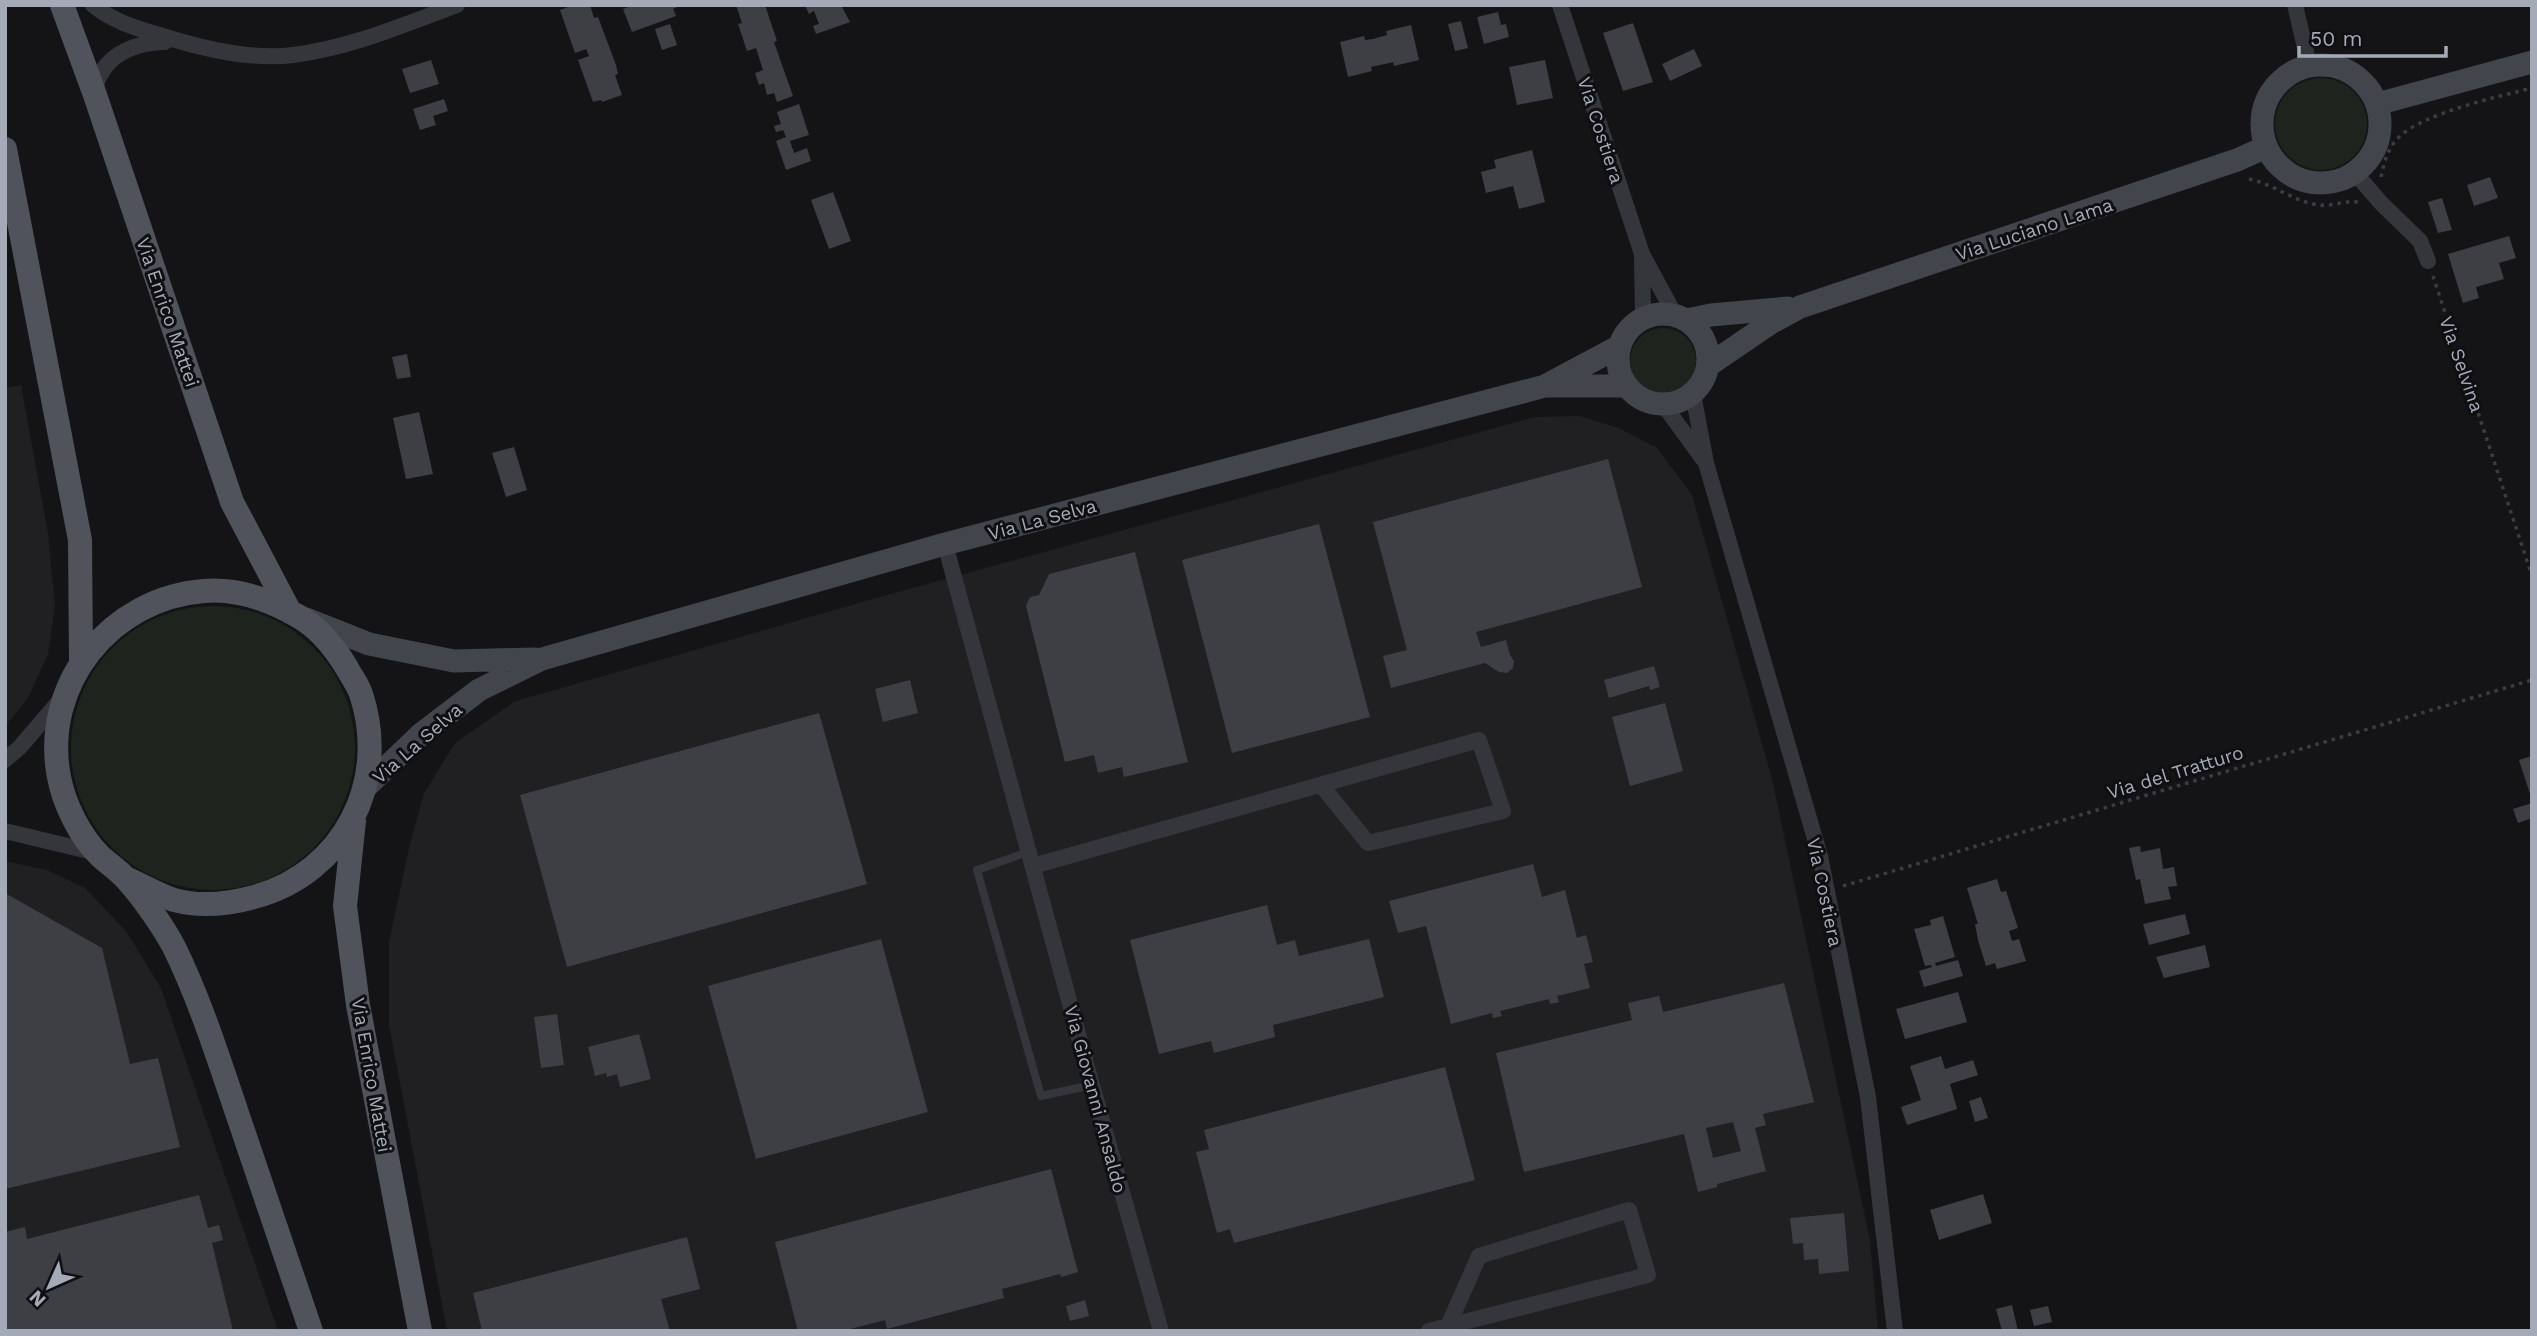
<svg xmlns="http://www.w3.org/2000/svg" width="2537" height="1336" viewBox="0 0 2537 1336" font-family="'Work Sans',sans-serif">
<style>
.built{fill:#202023}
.green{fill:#1c241d}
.building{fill:#3e3f44;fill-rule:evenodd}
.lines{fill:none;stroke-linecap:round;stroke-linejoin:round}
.path{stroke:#3a3d42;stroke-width:3.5;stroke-dasharray:3.5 5;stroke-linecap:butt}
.lane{stroke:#35363b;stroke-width:8}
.street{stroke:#35363b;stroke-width:16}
.secondary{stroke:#42454c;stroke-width:23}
.primary{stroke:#50535b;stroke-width:24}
.labels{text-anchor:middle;stroke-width:6;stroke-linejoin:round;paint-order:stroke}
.street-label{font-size:19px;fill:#a4aab8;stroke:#0f0f11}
</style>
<rect width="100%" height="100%" fill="#141416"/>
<!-- built -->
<path class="built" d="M21,385L48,533L55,606L48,654L28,698L5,726V388Z
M1579,416L1619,428L1657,448L1692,495L1772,779L1870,1240L1878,1331H447L389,1025V942L409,848L424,793L456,742L516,701L880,597L1535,417Z
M5,861L47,870L85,888L126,931L161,988L278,1331H5Z"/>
<!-- green -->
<path class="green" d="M2275 124a46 46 0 1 1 92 0a46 46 0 1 1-92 0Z
M1630 361a33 33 0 1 1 66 0a33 33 0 1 1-66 0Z
M71 748a142 142 0 1 1 284 0a142 142 0 1 1-284 0Z"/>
<!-- building -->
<path class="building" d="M568,5H590L594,18L598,17L616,65L618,74L615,75L622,95L602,102L601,100L593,102L578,60L589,56L586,49L575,53L560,10L568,7Z
M634,5H681L673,9L676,16L632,32L623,9Z
M736,5H765L777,41L774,42L793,96L777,102L774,93L767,95L764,83L759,85L755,73L763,70L756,48L747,51L738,24L742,23Z
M805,5H841L850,22L816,34L813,26L819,24L814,11L809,14Z
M1498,12L1501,25L1506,24L1509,37L1484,44L1477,17Z
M1461,21L1468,48L1455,51L1448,24Z
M1633,23L1653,82L1623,91L1603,33Z
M670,24L677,45L662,50L655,29Z
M1411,25L1419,60L1394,66L1393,62L1385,64L1371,67L1372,71L1348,77L1340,42L1364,36L1365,40L1373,39L1387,35L1386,31Z
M1694,49L1702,66L1670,81L1662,64Z
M431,60L439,84L410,93L402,69Z
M1545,60L1553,98L1517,105L1509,67Z
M444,99L448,111L433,116L436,125L420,130L413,109Z
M799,104L809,135L790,141L794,153L807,148L811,161L786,170L776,141L786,137L783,130L776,132L774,126L781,124L777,112Z
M1532,150L1545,202L1519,209L1513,186L1486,193L1481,172L1496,168L1494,160Z
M2490,177L2498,198L2474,206L2467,185Z
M833,192L851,241L829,249L811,200Z
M2442,198L2452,230L2438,233L2428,202Z
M2509,236L2516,258L2499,263L2504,279L2476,287L2479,298L2463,303L2448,254Z
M407,354L411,377L397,379L392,357Z
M419,412L433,474L406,479L393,418Z
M514,447L527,490L506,497L492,453Z
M1608,459L1642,587L1476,632L1481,647L1506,640L1510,655L1514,661L1513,668L1507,673L1499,672L1485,663L1391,688L1383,656L1407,650L1373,522Z
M1319,524L1370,717L1232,753L1182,560Z
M1135,552L1188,762L1124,777L1122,767L1098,773L1094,755L1065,762L1026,606L1030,597L1039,595L1049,574Z
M1654,666L1660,687L1650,690L1649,686L1609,698L1604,680Z
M910,680L918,713L883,722L875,689Z
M1665,703L1683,771L1630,786L1612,717Z
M819,713L867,884L567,967L520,795Z
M2532,756V797H2531L2519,760Z
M2532,803V818L2518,823L2513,809Z
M2140,846L2141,852L2160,848L2163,869L2174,867L2177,886L2168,887L2171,899L2145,904L2140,879L2136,880L2129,848Z
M1533,864L1542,897L1565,890L1577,938L1586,935L1593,962L1584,964L1590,988L1557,996L1559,1002L1550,1004L1549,999L1500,1011L1502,1016L1493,1018L1492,1013L1451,1024L1426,926L1398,933L1389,901Z
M1997,879L2001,892L2006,891L2018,928L2009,931L2012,941L2019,939L2026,961L1997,969L1995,963L1986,966L1978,940L1975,924H1978L1967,888Z
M5,893L102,948L130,1064L158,1058L180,1147L5,1189Z
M1267,905L1277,945L1295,940L1299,956L1369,939L1384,997L1273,1025L1275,1037L1214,1053L1211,1041L1159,1054L1130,940Z
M2185,914L2190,934L2149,945L2143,924Z
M1943,916L1955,957L1935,963L1936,966L1958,960L1963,976L1924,987L1919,971L1932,967L1931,965L1925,966L1914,929L1931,925L1930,920Z
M881,939L928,1112L756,1159L708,986Z
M2205,945L2210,967L2164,978L2156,957Z
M1784,983L1814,1102L1763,1114L1766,1125L1755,1128L1766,1171L1717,1184V1187L1698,1192L1684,1134L1524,1172L1496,1053L1632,1020L1628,1003L1659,996L1663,1012ZM1733,1122L1741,1151L1713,1158L1706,1128Z
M1958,992L1967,1022L1905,1039L1896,1009Z
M557,1014L564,1065L541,1068L534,1017Z
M639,1034L651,1079L620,1087L617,1074L607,1077L606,1073L595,1076L588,1047Z
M1941,1056L1945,1069L1973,1060L1978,1075L1950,1084L1957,1109L1907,1125L1901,1107L1921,1100L1910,1066Z
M1445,1067L1475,1180L1234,1243L1230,1229L1217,1233L1196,1152L1209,1149L1204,1130Z
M1981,1097L1988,1118L1975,1122L1969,1101Z
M1051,1169L1078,1272L1061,1277L1060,1274L1002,1289L1004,1298L887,1329L885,1320L843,1331H798L775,1242Z
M1983,1194L1992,1223L1939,1240L1930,1210Z
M199,1195L208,1228L219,1225L223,1240L212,1243L233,1331H5V1232L25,1227L27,1239Z
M1844,1213L1849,1271L1819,1274L1818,1259L1804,1260L1803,1243L1793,1244L1790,1218Z
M687,1237L700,1289L661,1299L670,1331H482L473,1293Z
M1085,1300L1089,1316L1070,1321L1066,1306Z
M2012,1305L2018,1331H2002L1996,1309Z
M2048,1306L2052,1322L2034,1326L2030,1310Z"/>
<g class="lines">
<!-- path -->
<path class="path" d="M2381,177C2384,163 2388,147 2399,137C2424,113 2497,97 2532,88
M2249,179C2273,184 2293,201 2318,205C2331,207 2345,200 2358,202
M2433,276L2532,576
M1843,886L2532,680"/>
<!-- lane -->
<path class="lane" d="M1028,852L977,870L1041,1096L1092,1085"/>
<!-- street -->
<path class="street" d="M93,5C115,23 140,29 166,37C204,49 253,60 293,55C350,48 403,25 457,5
M1560,5L1642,254L1675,315
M2295,5L2309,65
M94,92C102,56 131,43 165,42
M2355,173L2381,203L2420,241L2428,261
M1642,257L1643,318
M1693,394L1706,463L1820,856L1868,1097L1895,1331
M1663,404L1703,459
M945,544L1092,1085L1161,1331
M5,760L20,747L62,698
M5,831L97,853
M1033,866L1479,740L1503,811L1368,843L1321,785
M1429,1331L1648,1275L1629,1210L1479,1256L1448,1326"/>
<!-- secondary -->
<path class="secondary" d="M2262 124a59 59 0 1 1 118 0a59 59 0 1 1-118 0Z
M2377,104L2532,62
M1618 359a45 45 0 1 1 90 0a45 45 0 1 1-90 0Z
M1687,320L1711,315L1788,308
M1709,365L1769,324L1800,307L2237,160L2266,147
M1548,386H1627
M306,619L369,644L454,661L535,659
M366,787L420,735L479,690L542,659L945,544L1545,386L1620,346"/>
<!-- primary -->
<path class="primary" d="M62,5L94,92L232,502L290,612
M5,149L80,540L81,662
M354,821L345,906L358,1005L420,1331
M127,879C142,885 158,895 174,900C200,907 229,904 254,897C344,873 390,781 361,694C358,685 351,676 347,668C335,648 317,626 296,615C269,600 236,588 204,591C111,598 41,684 59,777C64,804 80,836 99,855C108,864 119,870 127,880C142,896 164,928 174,947C200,1000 218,1057 237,1113C262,1186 286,1258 311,1331"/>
</g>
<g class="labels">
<!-- street labels -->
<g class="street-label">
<text transform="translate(1601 130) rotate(72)" y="7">Via Costiera</text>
<text transform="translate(2034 229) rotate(-18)" y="7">Via Luciano Lama</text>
<text transform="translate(168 312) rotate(71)" y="7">Via Enrico Mattei</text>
<text transform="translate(2462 364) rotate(71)" y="7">Via Selvina</text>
<text transform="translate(1042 519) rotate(-15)" y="7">Via La Selva</text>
<text transform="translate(417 743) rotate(-41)" y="7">Via La Selva</text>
<text transform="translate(2175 772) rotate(-17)" y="7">Via del Tratturo</text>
<text transform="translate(1825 892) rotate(78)" y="7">Via Costiera</text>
<text transform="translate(372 1075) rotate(80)" y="7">Via Enrico Mattei</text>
<text transform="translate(1096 1099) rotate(75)" y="7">Via Giovanni Ansaldo</text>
</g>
</g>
<!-- border -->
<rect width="2537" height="1336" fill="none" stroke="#a4aab8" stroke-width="14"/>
<!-- north arrow -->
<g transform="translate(49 1287) rotate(225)" stroke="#0f0f11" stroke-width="5" paint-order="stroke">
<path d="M0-5L12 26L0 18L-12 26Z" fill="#a4aab8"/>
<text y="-10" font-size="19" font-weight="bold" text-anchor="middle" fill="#a4aab8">N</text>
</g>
<!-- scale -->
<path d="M2299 46v10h147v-10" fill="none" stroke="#a4aab8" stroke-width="3.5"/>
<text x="2310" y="46" font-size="21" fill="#a4aab8" stroke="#0f0f11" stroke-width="5" paint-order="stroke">50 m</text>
</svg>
